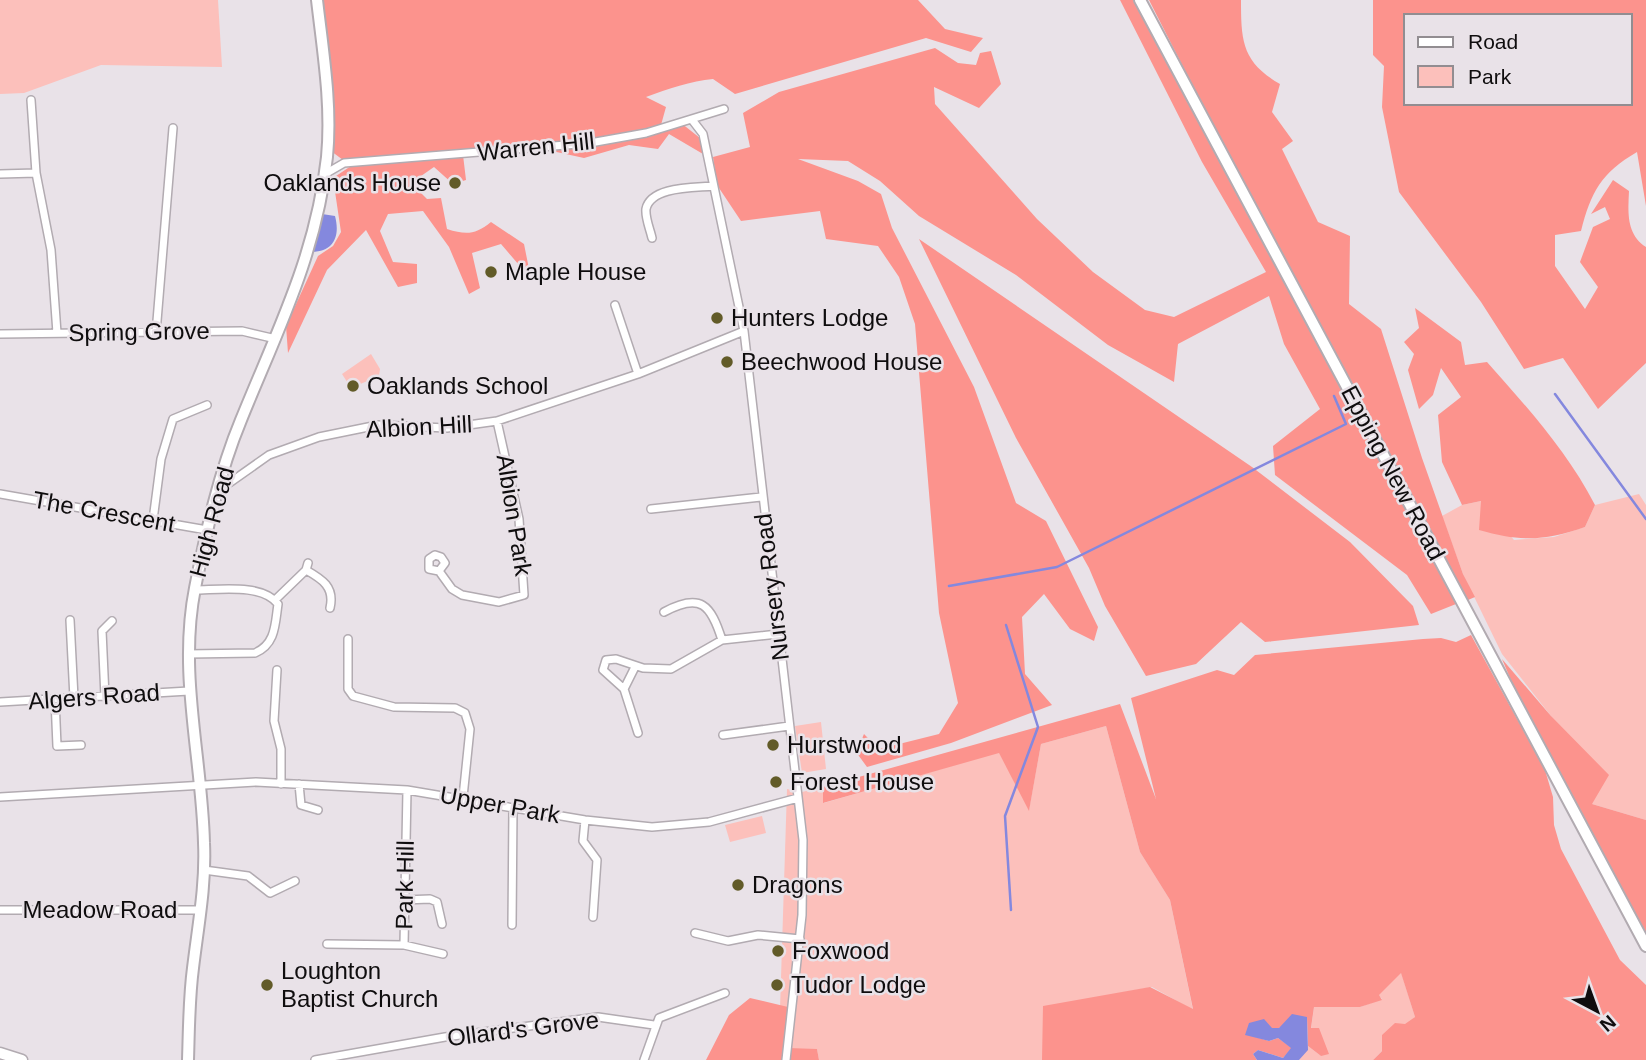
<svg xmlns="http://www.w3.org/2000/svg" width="1646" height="1060" viewBox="0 0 1646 1060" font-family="Helvetica,sans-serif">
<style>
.green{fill:#fcc0bb}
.forest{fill:#fc938d;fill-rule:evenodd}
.water{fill:#8488de}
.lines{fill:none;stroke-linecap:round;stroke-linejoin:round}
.stream{stroke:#8488de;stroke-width:2.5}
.street-casing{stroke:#b2abb1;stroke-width:10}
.secondary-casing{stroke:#b2abb1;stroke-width:13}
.primary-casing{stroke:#b2abb1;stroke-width:14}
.street{stroke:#fff;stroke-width:7}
.secondary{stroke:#fff;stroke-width:10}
.primary{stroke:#fff;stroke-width:10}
.poi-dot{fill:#625b28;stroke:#e9e2e8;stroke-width:2.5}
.labels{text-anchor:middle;stroke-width:5;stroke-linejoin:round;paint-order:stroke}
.street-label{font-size:24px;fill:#0f0d0e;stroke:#e9e2e8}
.poi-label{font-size:24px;fill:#0f0d0e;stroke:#e9e2e8;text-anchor:start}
</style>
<rect width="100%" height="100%" fill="#e9e2e8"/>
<!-- green -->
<path class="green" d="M0,0H218L222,67L101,65L24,93L0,94Z
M371,354L380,369L379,376L351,388L342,374Z
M1639,494L1646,505V820L1592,804L1551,716L1502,654L1463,574L1442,516L1462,505L1481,501L1514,540L1554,537L1585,527L1595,505Z
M821,722L826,769L802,773L795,726Z
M1106,726L1140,852L1170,900L1193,1010L1152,987L1044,1007L1043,1060H819L817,1049H787L780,1009L787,789L802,792L823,787L824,803L999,752L1029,810L1041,744Z
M762,816L766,833L730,842L725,825Z
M1401,972L1415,1017L1373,1060H1299L1308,1046L1321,1056L1311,1029L1314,1007H1360L1382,999L1378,995Z"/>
<!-- forest -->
<path class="forest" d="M322,0H918L945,29L983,38L971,52L926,38L735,94L713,79C691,81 668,89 646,97L666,107L661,125L681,123L700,138L703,154L669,134L658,149L629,145L584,158L520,144L463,155L466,180L453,184L434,167L411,183L427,199L441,198L447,229C466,235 475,235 491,222L524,244L531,279L501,244L472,253L480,288L469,294L449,247L423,211L388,214L380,231L393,262L417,264V283L398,287L366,230L327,270L288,353L286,326L318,256L333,246L341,232L333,178L351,166L331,151Z
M1120,0H1133L1456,604L1431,614L1407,575L1275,475L1273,446L1320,409L1284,344L1269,296L1178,344L1174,382L1108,345L1016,275L919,216L880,181L848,161L798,159L858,181L881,194L892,228L974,387L1016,503L1046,521L1098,627L1094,641L1070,629L1044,594L1022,617L1025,674L1052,705L951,743L867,767L856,752L864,734L879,749L939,734L958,703L939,613L915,324L899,277L878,246L826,239L820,211L741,221L717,185L713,157L750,147L743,113L779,92L935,48L958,63L976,65L980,53L991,51L1001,84L979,108L934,87L935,104L1037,219L1093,272L1145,310L1174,317L1266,272L1202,162Z
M1149,0H1241C1241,41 1242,62 1280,84L1272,112L1293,141L1282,149L1318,222L1350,236L1349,304L1381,329L1422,458L1463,574L1475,597L1468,600C1359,402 1251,202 1149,0Z
M1373,0H1646V206L1637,152C1601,173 1591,192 1581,231L1555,235V266L1585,309L1598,287L1580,262L1593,227L1610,219L1605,207L1591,214L1613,180L1629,191C1628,212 1626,234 1646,247V363L1598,409L1563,358L1524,369L1481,302L1399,192L1382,107L1384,66L1373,55ZM1406,16H1630V103H1406Z
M919,239L1252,467L1350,542L1413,606L1419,625L1265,642L1241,622L1196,664L1146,676L1105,606L1089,568L1016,438Z
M1415,308L1461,342L1465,365L1487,362C1527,407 1567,451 1595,505L1585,527C1544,541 1521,542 1479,530L1481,501L1462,505L1442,462L1438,415L1461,397L1441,368L1433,395L1419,409L1408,370L1414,354L1404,342L1419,328Z
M1471,635L1545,770L1553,797L1554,825L1561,849L1620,960L1646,985V1060H1373L1382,1051V1035L1395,1023L1405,1024L1415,1017L1401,973L1379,995L1382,1000L1360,1007H1314L1311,1028H1319L1329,1054L1321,1056L1308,1046L1307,1017L1279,1028L1246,1034L1269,1041L1278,1038L1292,1048L1283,1058L1258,1050L1253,1054L1257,1060H1042L1043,1006L1150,987L1193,1009L1170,900L1140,852L1106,726L1041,744L1029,811L999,753L823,803V787L1120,704L1156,799L1131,698L1217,670L1234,675L1255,655L1423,639L1441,638L1456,642Z
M1502,659L1551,716L1609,775L1592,804L1646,820V933L1513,685Z
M750,998L788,1007V1048L817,1049L819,1060H706L729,1015Z"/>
<!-- water -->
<path class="water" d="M322,214L335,216C340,235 335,251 312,252Z
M1292,1014L1307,1017L1308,1050L1299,1060H1257L1253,1054L1258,1050L1283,1058L1291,1048L1278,1038L1269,1041L1245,1035L1249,1023L1264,1019L1272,1028H1279Z"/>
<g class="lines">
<!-- stream -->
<path class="stream" d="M1555,394L1646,519
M949,586L1057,567L1346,424L1334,396
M1006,625L1038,727L1005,816L1011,910"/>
<defs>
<path id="street" d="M31,100L36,173L51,250L57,333
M693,121L703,134L744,331L803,840L802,915L786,1060
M0,174L36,173
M325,174L344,163L590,143L646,133L724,109
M652,238C650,229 645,218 646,209C651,186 695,188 713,186
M615,305L638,374
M156,333L173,128
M0,334L242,331L276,339
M218,491L269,455L319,437L378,425L447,428L497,421L638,374L744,331
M0,494L207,530
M651,509L761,497
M153,520L161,459L173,419L207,405
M306,570C322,579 335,587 330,608
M439,571L445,563L441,557L435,555L429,559V569L439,571L452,589L462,595L499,602L524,595L519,519L497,421
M275,600L306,570L308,563
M664,612C701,592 711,605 722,640
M70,620L74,698
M348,639V689L353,696L394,707L455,708L465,713L470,729L463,797
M188,654L255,653C276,644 275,624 278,604C262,583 218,590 194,590
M277,670L274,721L281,749V784
M624,689L635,667
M105,697L102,631L112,621
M55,699L57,746L81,745
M0,702L189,691
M638,733L624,689L603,670L606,660L616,659L643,668L671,669L722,640L778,634
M723,735L789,726
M299,784L301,805L318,810
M0,797L256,782L407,790L585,820L652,827L709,822L798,798
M585,820L583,841L597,860L593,917
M204,870L248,876L270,893L295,881
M404,900L430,899L437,902L442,924
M0,910H200
M512,925L513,808
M695,933L728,941L758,935L800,939
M327,944L404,945L407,790
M404,945L443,954
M315,1060L445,1037L598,1017L654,1025
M644,1060L659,1018L725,993"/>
<path id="secondary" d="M0,1053L22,1060"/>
<path id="primary" d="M1140,0L1646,946
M188,1060C189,1029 189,998 193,968C198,926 206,885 204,843C202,757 178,674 195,588C206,532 219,473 241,420C277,331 316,256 327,157C332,105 323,52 317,0"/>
</defs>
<!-- street casing -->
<use href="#street" class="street-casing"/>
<!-- secondary casing -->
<use href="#secondary" class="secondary-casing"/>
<!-- primary casing -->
<use href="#primary" class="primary-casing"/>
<!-- street -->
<use href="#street" class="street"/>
<!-- secondary -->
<use href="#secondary" class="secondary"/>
<!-- primary -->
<use href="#primary" class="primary"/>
</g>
<!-- markers -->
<g class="poi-dot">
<circle cx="455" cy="183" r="7"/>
<circle cx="491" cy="272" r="7"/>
<circle cx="717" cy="318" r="7"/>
<circle cx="727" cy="362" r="7"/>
<circle cx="353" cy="386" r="7"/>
<circle cx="773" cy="745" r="7"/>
<circle cx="776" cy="782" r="7"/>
<circle cx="738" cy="885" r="7"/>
<circle cx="778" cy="951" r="7"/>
<circle cx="267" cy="985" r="7"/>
<circle cx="777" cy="985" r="7"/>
</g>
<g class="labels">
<!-- street labels -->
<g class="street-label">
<text transform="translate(536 147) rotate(-6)" y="8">Warren Hill</text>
<text transform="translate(139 332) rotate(-1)" y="8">Spring Grove</text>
<text transform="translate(419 427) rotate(-3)" y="8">Albion Hill</text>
<text transform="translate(1393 473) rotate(62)" y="8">Epping New Road</text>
<text transform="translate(104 512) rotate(10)" y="8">The Crescent</text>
<text transform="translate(514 515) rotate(81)" y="8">Albion Park</text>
<text transform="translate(212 522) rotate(-75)" y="8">High Road</text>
<text transform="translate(772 587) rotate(-97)" y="8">Nursery Road</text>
<text transform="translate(94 697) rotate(-4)" y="8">Algers Road</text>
<text transform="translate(500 805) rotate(10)" y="8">Upper Park</text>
<text transform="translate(405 885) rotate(-89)" y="8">Park Hill</text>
<text x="100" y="918">Meadow Road</text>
<text transform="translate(523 1029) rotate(-7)" y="8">Ollard's Grove</text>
</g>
<!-- poi labels -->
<g class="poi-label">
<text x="441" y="191" text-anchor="end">Oaklands House</text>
<text x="505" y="280">Maple House</text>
<text x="731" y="326">Hunters Lodge</text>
<text x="741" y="370">Beechwood House</text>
<text x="367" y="394">Oaklands School</text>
<text x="787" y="753">Hurstwood</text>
<text x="790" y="790">Forest House</text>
<text x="752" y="893">Dragons</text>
<text x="792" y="959">Foxwood</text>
<text x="281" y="979">Loughton<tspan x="281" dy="28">Baptist Church</tspan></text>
<text x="791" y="993">Tudor Lodge</text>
</g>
</g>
<!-- legend -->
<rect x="1404" y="14" width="228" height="91" fill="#e9e2e8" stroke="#928d91" stroke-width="2"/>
<rect x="1418" y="37" width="35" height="10" fill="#ffffff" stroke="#928d91" stroke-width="2"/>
<text x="1468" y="49" font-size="21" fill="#0f0d0e">Road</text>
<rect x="1418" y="66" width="35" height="21" fill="#fcc0bb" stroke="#928d91" stroke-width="2"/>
<text x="1468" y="84" font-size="21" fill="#0f0d0e">Park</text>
<!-- north arrow -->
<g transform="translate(1597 1011) rotate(139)" stroke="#e9e2e8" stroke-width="5" paint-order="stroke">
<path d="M0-5L12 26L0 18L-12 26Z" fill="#0f0d0e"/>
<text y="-10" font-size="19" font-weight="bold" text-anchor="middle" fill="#0f0d0e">N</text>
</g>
</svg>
